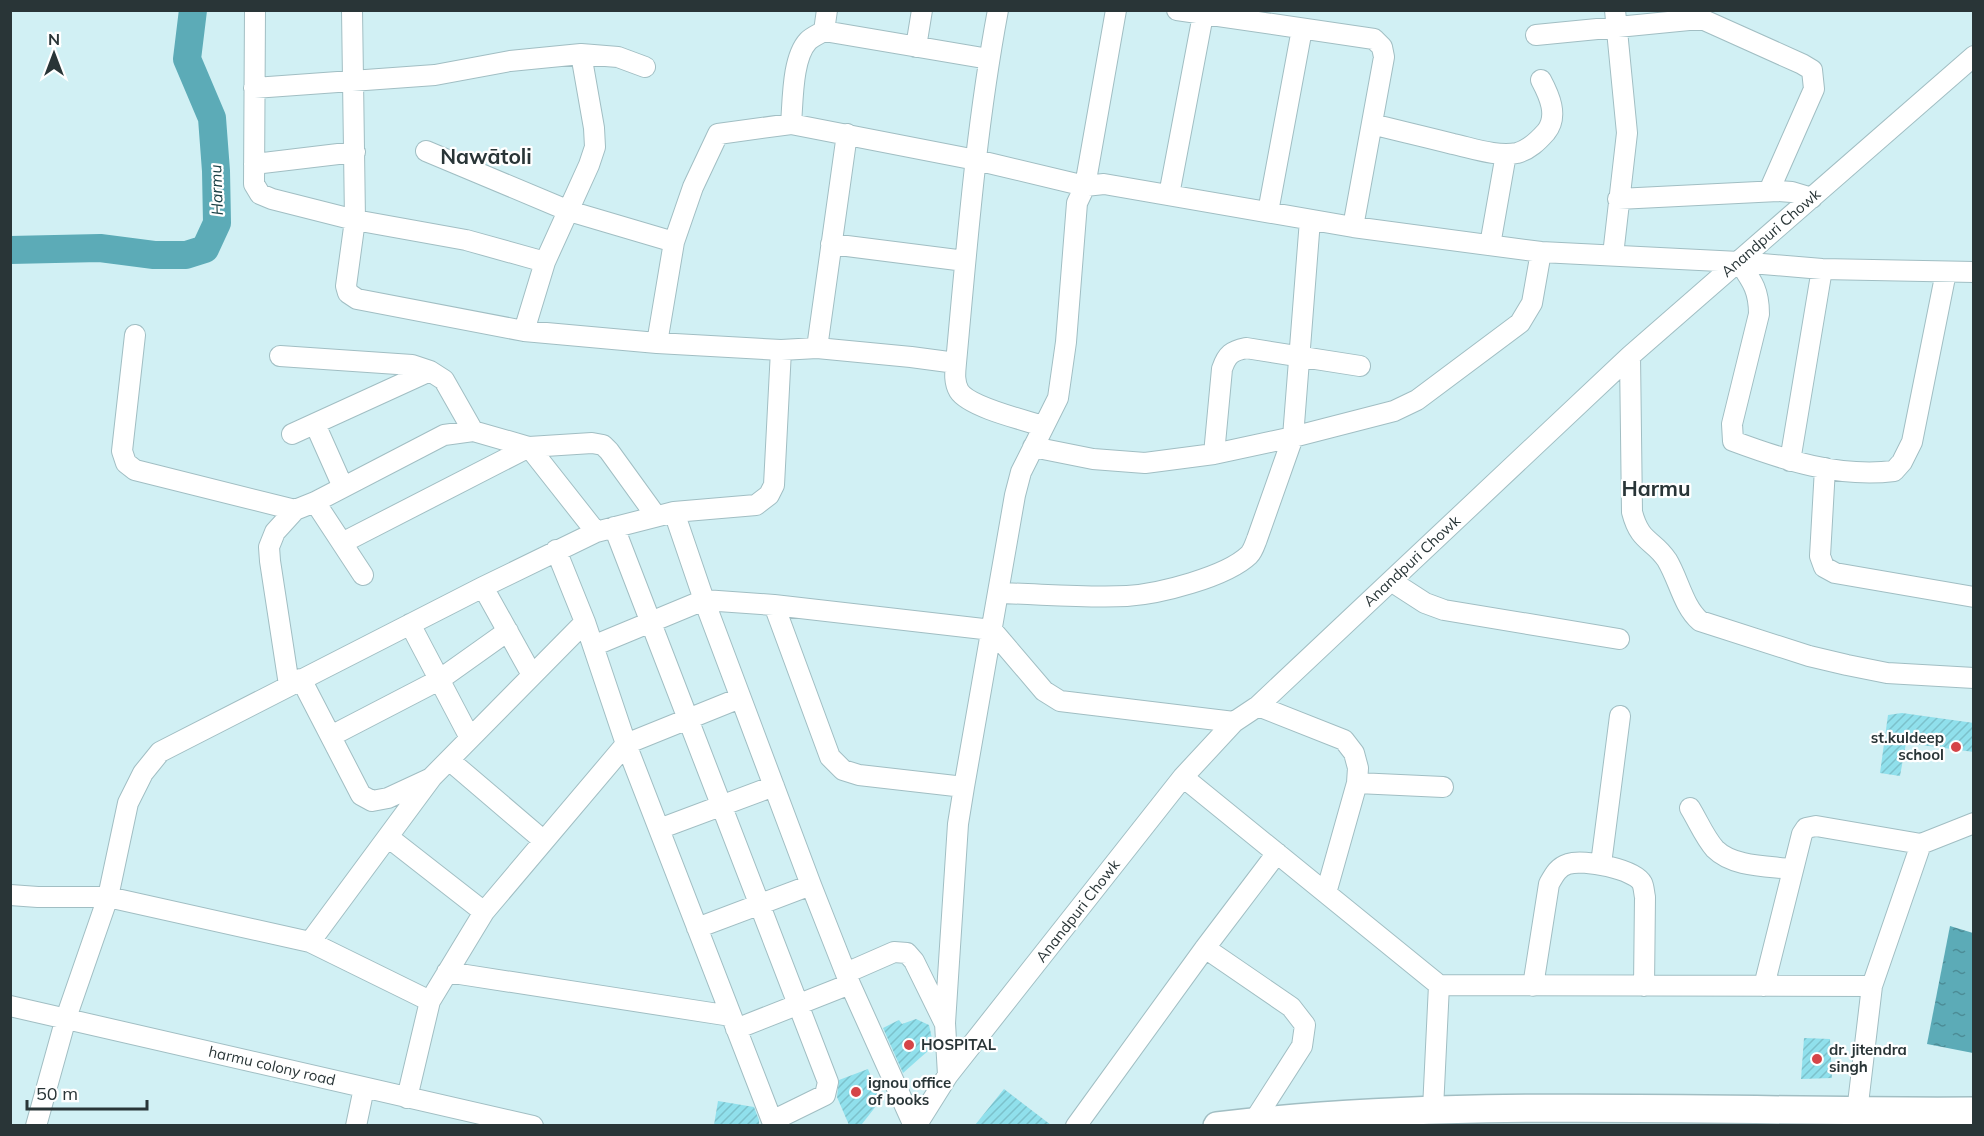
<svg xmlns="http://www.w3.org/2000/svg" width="1984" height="1136" viewBox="0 0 1984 1136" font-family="Mulish,sans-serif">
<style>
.water{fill:url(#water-ripples)}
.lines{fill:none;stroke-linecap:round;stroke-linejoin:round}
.river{stroke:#5cabb7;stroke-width:28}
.building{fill:url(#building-hatch)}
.minor-casing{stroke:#a1bec3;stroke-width:22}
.secondary-casing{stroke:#a1bec3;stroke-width:30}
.minor{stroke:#fff;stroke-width:20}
.secondary{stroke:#fff;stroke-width:27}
.poi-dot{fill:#d54548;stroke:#fff;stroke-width:2}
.labels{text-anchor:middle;stroke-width:4.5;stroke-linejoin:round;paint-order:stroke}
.street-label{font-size:15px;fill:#293537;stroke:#fff}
.poi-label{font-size:15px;font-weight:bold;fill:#293537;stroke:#fff;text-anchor:start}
.water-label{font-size:16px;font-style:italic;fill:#1b4146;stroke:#fff}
.district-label{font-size:21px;font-weight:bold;fill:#293537;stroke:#fff}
</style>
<defs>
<pattern id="water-ripples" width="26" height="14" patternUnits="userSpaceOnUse" patternTransform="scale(1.5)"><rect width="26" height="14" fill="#5cabb7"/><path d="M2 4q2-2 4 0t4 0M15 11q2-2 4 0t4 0" fill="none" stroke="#4c8c96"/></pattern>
<pattern id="building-hatch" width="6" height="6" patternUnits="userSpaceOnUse" patternTransform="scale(1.5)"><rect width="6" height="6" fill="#90e0ec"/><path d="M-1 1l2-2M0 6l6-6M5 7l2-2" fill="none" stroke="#7cc1cb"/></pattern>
</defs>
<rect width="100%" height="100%" fill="#d1f0f4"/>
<!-- water -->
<path class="water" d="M1950,926L1973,933V1053L1927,1044Z"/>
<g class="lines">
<!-- river -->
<path class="river" d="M10,250L100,248L154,255H186L205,249L217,223L216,171L212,118L187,59L193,10"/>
</g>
<!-- building -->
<path class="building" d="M1902,713L1974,723V752L1906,743L1900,776L1880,773L1888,715Z
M916,1019L929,1025L933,1043L927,1047L929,1050L903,1073L883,1028L899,1020L902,1024Z
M1804,1038L1830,1039L1832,1078L1801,1079Z
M868,1069L880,1101L862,1124L849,1125L837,1097L839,1080Z
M1004,1089L1051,1125H975Z
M718,1101L754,1107L759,1120V1125H714Z"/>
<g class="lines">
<defs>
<path id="minor" d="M255,10L254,184L260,194L272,199L355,220L466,240L545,262
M352,10L355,220L346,286L348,293L357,299L524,331L657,343L781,350L817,348L911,357L956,363C955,373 954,382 959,391C969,407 1024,420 1043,426
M1177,10L1374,39L1382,47L1384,57L1353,227
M824,31L989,59
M1536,35L1689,20H1704L1802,64L1812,70L1814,89L1769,191
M916,47L922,10
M254,88L435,75L510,61L581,54L618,57L645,67
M791,124C793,101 792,58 808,41C812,37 819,34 824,31L827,10
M1372,124C1399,131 1426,137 1453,144C1472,148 1497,157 1517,153C1529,150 1538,141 1546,132C1559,116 1549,95 1541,80
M426,151L569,211L674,242
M254,164L355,152
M1169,195L1203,15
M1618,199L1778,191L1792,192L1812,198
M1268,212L1302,29
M831,244L965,261
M1490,245L1506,154
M1613,255L1627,133L1615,10
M1739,262C1752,281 1759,290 1759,314L1732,424L1733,441C1784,460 1839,478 1894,471L1902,462L1912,442L1946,272
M524,331L545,262L589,165L595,147L594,128L581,54
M135,335L122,451L126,463L135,470L295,510
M657,343L674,242L693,187L718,134L791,124L976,160L1085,186L1116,10
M817,348L847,134
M280,356L412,365L430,371L444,380L473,431
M1630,356L1632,512C1640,543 1653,539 1667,560C1679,580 1683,606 1700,621L1809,656L1847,665L1887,673L1974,678
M956,363C967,245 976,127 998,10
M315,424L343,487
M292,434L430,371
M1033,447L1093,459L1145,463L1214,454L1293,437L1394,411L1417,400L1520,323L1532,303L1541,252
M1214,454L1222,369C1227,354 1232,351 1246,348L1360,366
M1790,461L1822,269
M1825,468L1820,556L1824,567L1835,573L1974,597
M315,502L363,575
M674,512L704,600L811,885L850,984L914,1126
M614,527L828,1082L825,1095L772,1121
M342,543L529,447L592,443L603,445L609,451L656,516
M556,550L585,622L626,744L774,1126
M1391,581L1425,603L1444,610L1619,639
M483,587L532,675
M998,593C1041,594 1085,598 1127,596C1159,594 1226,577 1249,555C1253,551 1255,544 1257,539L1293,437L1310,220
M774,605L830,757L843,770L859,775L964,787
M410,624L470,738
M593,646L704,600L774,605L992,630L1044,691L1060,701L1234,722
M301,679L361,795L372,801L388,798L429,779
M289,685L270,561L269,547L275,532L295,510L315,502L444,435L473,431L529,447L596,532
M1258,706L1344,740L1354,753L1358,768L1357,783L1326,893
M331,736L439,680L508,631
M449,760L544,841
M1183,777L1439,985L1872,986
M1357,783L1443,787
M1690,808C1698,821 1705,838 1715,849C1733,867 1767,866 1791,869
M659,829L774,786
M388,837L484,912
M1601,864L1620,716
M10,895L38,897H108L310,942L430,1001
M697,928L811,885
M310,942L432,777L585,622
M1205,948L1291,1007L1305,1025L1302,1046L1254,1121
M447,972L731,1016
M846,973L894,952L907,953L914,961L944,1022
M1533,986L1549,884C1554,875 1558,867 1568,864C1583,859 1635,869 1642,883C1644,887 1644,893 1645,897L1644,986
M1764,986L1802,834L1806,828L1816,826L1921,844
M10,1006L533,1126
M736,1029L850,984
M948,1075L945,1023L958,824L964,787L1015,495L1021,472L1058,398L1066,342L1077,203L1085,186L1104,184L1353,227L1541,252L1739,262L1822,269L1974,272
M407,1098L430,1001L484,912L626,744L740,698
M1433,1109L1439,985
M1857,1112L1872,986L1921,844L1974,823
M36,1126L66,1018L108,897L128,803L143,773L160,752L483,587L596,532L674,512L756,505L769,495L774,485L781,350
M356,1126L364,1088
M916,1126L948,1075L1183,777L1234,722L1258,706L1630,356L1974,56
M1076,1126L1205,948L1277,853"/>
<path id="secondary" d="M1217,1126C1468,1096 1722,1113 1974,1111"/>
</defs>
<!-- minor casing -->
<use href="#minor" class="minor-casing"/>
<!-- secondary casing -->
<use href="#secondary" class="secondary-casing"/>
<!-- minor -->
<use href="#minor" class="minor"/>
<!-- secondary -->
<use href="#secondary" class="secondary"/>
</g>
<!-- markers -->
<g class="poi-dot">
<circle cx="1956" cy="747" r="6"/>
<circle cx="909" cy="1045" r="6"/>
<circle cx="1817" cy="1059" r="6"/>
<circle cx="856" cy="1092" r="6"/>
</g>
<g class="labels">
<!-- street labels -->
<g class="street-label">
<text transform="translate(1771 233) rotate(-41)" y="5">Anandpuri Chowk</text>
<text transform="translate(1412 561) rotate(-43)" y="5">Anandpuri Chowk</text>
<text transform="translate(1078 911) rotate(-52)" y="5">Anandpuri Chowk</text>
<text transform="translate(272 1066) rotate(13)" y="5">harmu colony road</text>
</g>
<!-- poi labels -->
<g class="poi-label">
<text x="1944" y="743" text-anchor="end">st.kuldeep<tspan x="1944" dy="17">school</tspan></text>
<text x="921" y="1050">HOSPITAL</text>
<text x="1829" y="1055">dr. jitendra<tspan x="1829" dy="17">singh</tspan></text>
<text x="868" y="1088">ignou office<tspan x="868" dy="17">of books</tspan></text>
</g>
<!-- water labels -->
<g class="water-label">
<text transform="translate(216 190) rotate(-92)" y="6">Harmu</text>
</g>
<!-- district labels -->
<g class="district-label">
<text x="486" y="164">Nawātoli</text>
<text x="1656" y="496">Harmu</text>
</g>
</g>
<!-- border -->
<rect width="1984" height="1136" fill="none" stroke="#293537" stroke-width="24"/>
<!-- north arrow -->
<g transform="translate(54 54)" stroke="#ffffff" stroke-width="4.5" paint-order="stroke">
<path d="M0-4.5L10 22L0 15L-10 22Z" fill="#293537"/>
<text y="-9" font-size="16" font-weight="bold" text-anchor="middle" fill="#293537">N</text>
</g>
<!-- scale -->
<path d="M27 1100v9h120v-9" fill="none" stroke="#293537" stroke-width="3"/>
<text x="36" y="1100" font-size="18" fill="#293537" stroke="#ffffff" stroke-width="4.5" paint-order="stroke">50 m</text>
</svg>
